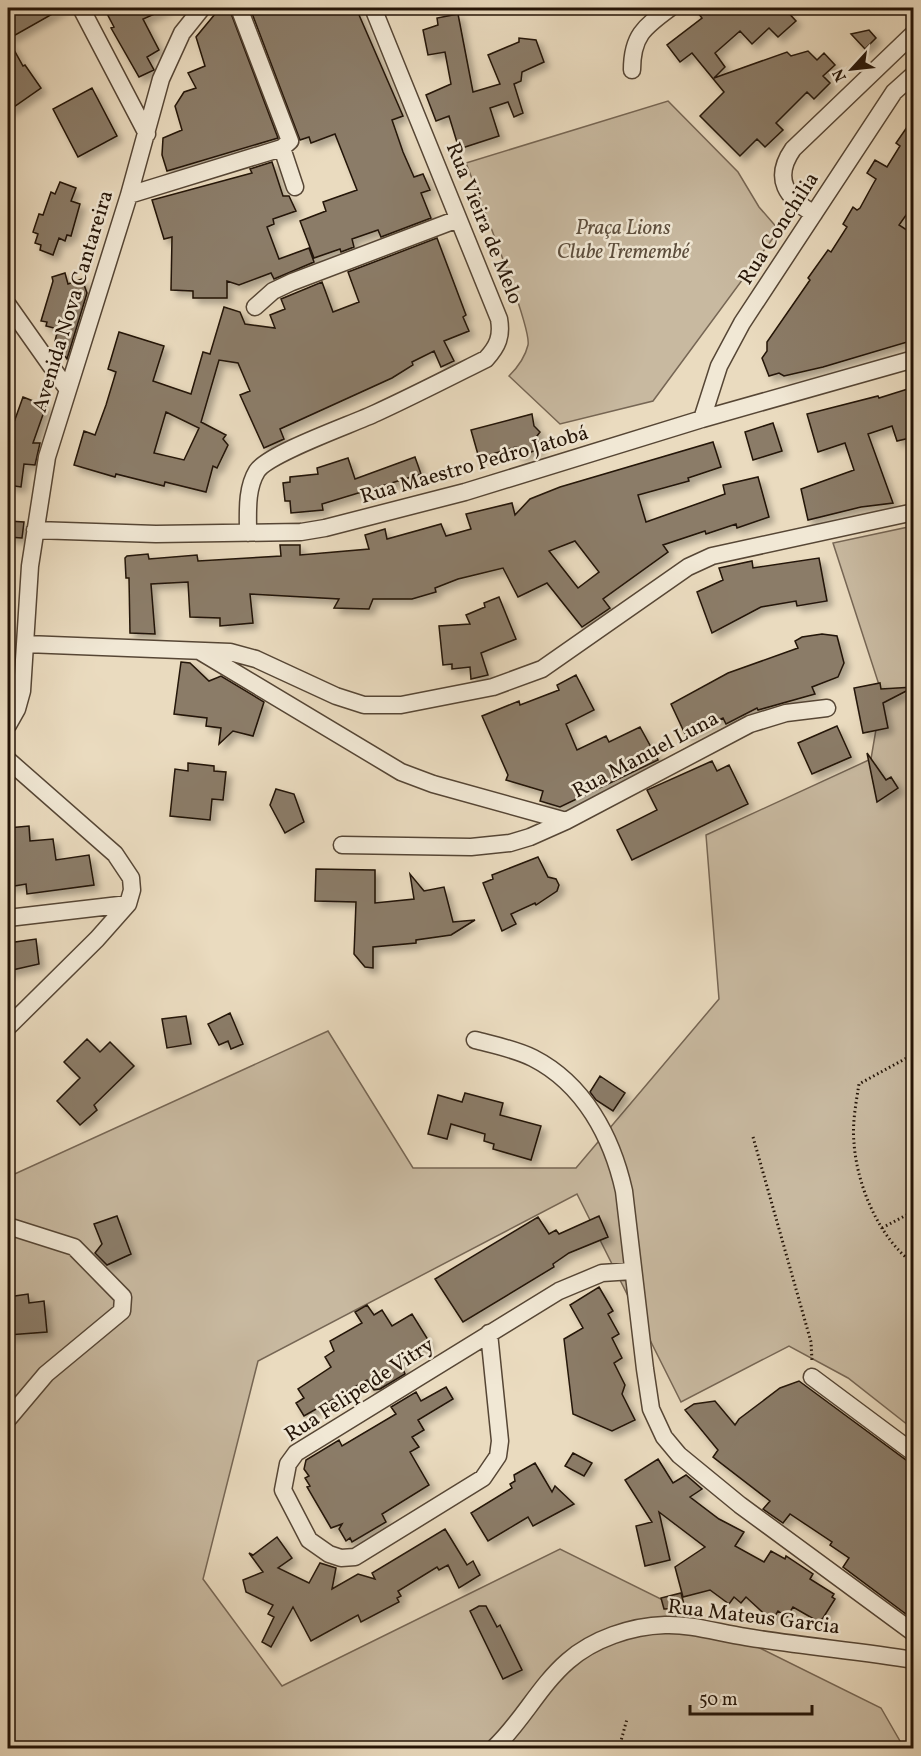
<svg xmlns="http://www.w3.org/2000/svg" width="921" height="1756" viewBox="0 0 921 1756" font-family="Vollkorn,serif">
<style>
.green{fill:#c8b9a0;stroke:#766654;stroke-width:1.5}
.building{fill:#8b7b67;stroke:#241407;stroke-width:1.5;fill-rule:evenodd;filter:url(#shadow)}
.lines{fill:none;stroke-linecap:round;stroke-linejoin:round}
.minor-casing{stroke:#564635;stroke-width:19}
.path{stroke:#241407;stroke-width:3;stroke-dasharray:1.5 3;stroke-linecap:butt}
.minor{stroke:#f1e8d5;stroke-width:16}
.labels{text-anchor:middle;stroke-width:5;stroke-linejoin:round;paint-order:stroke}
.street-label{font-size:21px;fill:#241407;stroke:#f1e8d5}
.park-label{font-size:21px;font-style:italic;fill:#5d4e3d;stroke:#f1e8d5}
</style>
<defs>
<filter id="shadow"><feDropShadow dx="5" dy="5" stdDeviation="3" flood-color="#0004"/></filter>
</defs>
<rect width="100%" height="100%" fill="#eadbbf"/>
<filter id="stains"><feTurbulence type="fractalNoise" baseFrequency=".00333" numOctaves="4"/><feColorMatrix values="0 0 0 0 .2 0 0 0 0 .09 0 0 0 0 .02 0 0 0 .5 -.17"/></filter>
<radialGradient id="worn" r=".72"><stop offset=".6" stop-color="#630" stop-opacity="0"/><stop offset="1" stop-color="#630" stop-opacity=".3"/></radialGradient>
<!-- green -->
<path class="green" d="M668,101L738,172L759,207L779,230L653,401L560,424L509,376C517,368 525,358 528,345C532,327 476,190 466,163Z
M913,526L914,1161L909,1177L914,1183L913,1429L848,1378L789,1346L681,1402L577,1194L258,1361L203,1579L282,1686L560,1549L881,1708L904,1748H8V1177L328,1031L413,1168H576L719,999L706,835L871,759L882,694L833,543Z"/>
<!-- building -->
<path class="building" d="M8,8H63L8,39L23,66L25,65L41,88L8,111Z
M104,8H168L143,19L159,50L147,57L154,70L139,77L111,28L114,27Z
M220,8H229L278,138L167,171L162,155L163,138L182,130L175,106L184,92L196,88L188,73L205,66L196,37Z
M250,8H356L403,116L392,120L403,152L414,177L423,174L430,190L421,193L431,218L381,237L378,230L352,239L354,247L341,252L340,249L314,258L300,221L326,211L323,202L357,190L335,134L311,143L309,137L300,140Z
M694,8H784L796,21L778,37L769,28L752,44L740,31L715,53L725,67L714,78L787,52L791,56L808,51L817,60L824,53L835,65L823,76L830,83L814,99L807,92L776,123L783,130L765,147L757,139L740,156L700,116L724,92L692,53L680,62L667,45L702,18Z
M458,14L473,92L500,84L488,55L519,42V38L536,40L544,62L522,72L521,81L514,84L523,113L514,117L508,102L490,108L499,136L459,149L449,116L436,121L426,95L451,84L445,52L428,55L423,30L438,25L437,18Z
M869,30L876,38L865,49L851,34Z
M92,88L117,136L78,157L53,109Z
M914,117V204L899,225L910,232L907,237L914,242V340L823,367L784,376L779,373L769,376L762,358L767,351V342L810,280L808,278L828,250L831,252L847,227L843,224L853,207L857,210L860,208L872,186L876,179L867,173L875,160L887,167L900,146L896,143Z
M272,162L283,196H289L296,211L273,219L274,224L267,227L279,259L309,248L314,262L274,279L271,273L239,285L227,281V298H193V291L171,290L172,237L164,239L152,200L252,173L250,169Z
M60,182L76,188L71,201L80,204L71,236L67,235L65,241L59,238L53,255L40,250L41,245L35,243L38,234L33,232L39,214L43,215L51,192L55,194Z
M437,238L466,315L463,317L469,331L444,341L454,361L441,367L434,351L412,362L413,365L392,378L280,429L284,439L264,448L240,395L250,391L238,363L219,360L201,422L226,435L223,439L228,445L217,468L213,466L206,492L165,482L164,486L116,474L115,477L74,465L84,431L95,435L106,405L116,372L108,369L119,332L164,346L153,381L191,394L203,352L210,354L224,307L240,312L245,324L275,328L270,315L285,309L281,299L322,282L333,312L359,302L348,272ZM166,412L199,428L184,460L154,453Z
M65,273L68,284L82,279L87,293L67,359L55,341L58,329L46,326L47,322L41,321L53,281L52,277Z
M914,387V437L897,441L892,426L868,434L893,503L861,507L808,520L801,489L854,470L845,443L818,452L807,414L878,396L879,398Z
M23,397L46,406L33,443H40L35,465L24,464L21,487L8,485V439Z
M532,414L534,426L540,432L537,436L540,449L519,456L516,447L479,458L471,430Z
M773,423L782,451L753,460L745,432Z
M713,442L721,467L688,478L689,481L638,495L646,522L725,494L723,485L758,477L769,517L737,528L736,524L706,534L705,531L663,545L668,552L603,599L610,608L582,627L547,583L518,597L503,568L458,579L435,588L436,592L412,599H373L369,609L334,608L339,599L250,594L253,623L220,626V618L190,617L188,582L151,584L155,634L130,633L129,578H126L125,558L127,556L148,554L149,559L197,555L198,561L281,556L280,545H300V555L369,549L365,535L385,529L387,539L441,524L446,536L471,529L466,514L512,503L515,515L530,499L560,487ZM575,541L599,572L578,588L549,551Z
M415,457L421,474L322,504L323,510L291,513L290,501H285L283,483L290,482V477L318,474L317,468L348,458L355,479Z
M8,521L24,522L22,538L8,537Z
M819,558L827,601L797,606L796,601L761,607L712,633L697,592L723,580L719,568L752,561L753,568Z
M499,597L516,639L481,653L488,675L471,679L470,667L452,669V664L443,665L439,626L470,624L466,615L485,607L484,603Z
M822,634L837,636L844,663L838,677L812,687L815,694L758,710L757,708L726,724L723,718L686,736L671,704L728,673L798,648L795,641L802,637Z
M181,662L190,663L209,681L221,676L264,702L253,736L233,731L219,744L221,728L206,726L207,718L174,714Z
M576,675L594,710L566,724L577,750L606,736L609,742L640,727L658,760L560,807L540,801L543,791L506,780L508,775L482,716L519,701L520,705L559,690L557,685Z
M880,683L881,689L914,687L883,703L888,728L863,733L854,688Z
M837,726L851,757L812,774L798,743Z
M867,753L886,780L891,777L898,788L877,802Z
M712,761L717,771L729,765L748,804L632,860L617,830L657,810L647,790Z
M188,763L214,766V771L226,772L223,800L212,799L210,820L170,816L175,769L188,771Z
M276,789L294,794L304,822L285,833L270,805Z
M29,826L30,841L53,839L56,860L89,855L94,885L27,894L26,884L8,887V828Z
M538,857L548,877L556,879L559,885L557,891L536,905L535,903L511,914L516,924L502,931L483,883L493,879L492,875Z
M316,869L375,870V903L414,899L410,874L424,891L444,887L453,922L475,920L451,935L416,940V943L373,947V968L365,967L354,954L356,902L315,901Z
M36,939L39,964L8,971V943Z
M230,1013L243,1044L231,1049L228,1041L219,1045L208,1024Z
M186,1016L191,1044L167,1048L162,1019Z
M87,1039L100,1052L110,1042L134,1066L94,1105L97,1110L80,1125L57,1101L80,1078L64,1062Z
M600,1076L625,1093L613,1111L596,1100L590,1092Z
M465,1093L503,1103L500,1115L541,1126L531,1160L493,1149L494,1144L484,1141L485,1134L451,1124L447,1139L428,1134L438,1095L462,1102Z
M117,1216L131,1254L107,1265L95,1253L102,1244L94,1224Z
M599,1216L608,1237L569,1253L553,1264L554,1267L463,1322L435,1279L538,1217L549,1234L556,1230L559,1234Z
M599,1287L613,1311L608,1314L619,1334L612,1338L622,1358L614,1363L625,1385L622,1394L635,1420L612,1431L573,1414L564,1339L583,1328L570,1305Z
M28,1294L29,1303L44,1301L47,1332L8,1335V1297Z
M367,1305L374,1315L382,1310L392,1326L412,1314L430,1343L400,1362L405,1374L380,1389L374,1390L367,1380L304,1416L296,1403L304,1398L298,1389L331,1367L325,1357L334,1351L330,1341L362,1323L355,1312Z
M799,1381L914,1466V1604L906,1614L843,1567L849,1558L830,1545L832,1542L790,1514L783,1523L763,1509L770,1501L713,1457L718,1450L685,1410L694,1404L715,1401L735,1425L739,1419L780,1388Z
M446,1387L453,1399L418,1420L424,1430L412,1437L419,1447L410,1452L429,1485L382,1514L386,1522L352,1542L350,1538L346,1541L339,1529L342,1524L331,1528L307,1487L310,1486L305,1478L309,1476L304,1469L306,1460L339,1440L342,1446L396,1414L391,1407L416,1392L421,1401Z
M573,1453L592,1463L584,1476L565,1466Z
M658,1459L673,1483L686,1475L702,1489L690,1497L719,1519L744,1532L735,1546L764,1562L771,1551L785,1559L786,1556L813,1574L810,1579L834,1594L832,1597L835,1599L823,1618L819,1622L793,1607L787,1617L778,1611L772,1621L746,1597L741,1603L734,1597L729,1604L710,1590L683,1597L675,1567L705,1547L659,1512L670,1560L645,1566L636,1526L652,1522L625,1480Z
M535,1463L552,1492L555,1486L574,1504L533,1526L528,1517L488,1541L471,1513L512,1488L510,1484L515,1481L514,1475Z
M445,1529L467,1565L473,1561L480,1575L459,1588L448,1565L439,1570L437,1567L398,1591L401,1596L397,1598L399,1602L361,1622L358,1615L311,1641L293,1607L271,1647L262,1642L274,1617L268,1614L273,1605L246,1592L243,1580L263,1572L249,1553L253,1555L277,1537L292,1558L278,1568L309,1583L320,1563L336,1568L332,1589L358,1574L375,1579L372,1573Z
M681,1593L685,1608L664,1609L661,1598Z
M479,1606H486L497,1627L500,1625L522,1670L503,1679L470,1611Z"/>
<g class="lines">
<defs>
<path id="minor" d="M81,8L147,134
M632,70C632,36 644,27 670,8
M282,148L295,187
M129,195L282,148L290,141L239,8
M814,214C787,198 772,179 793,149L914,33
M8,305L68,390
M255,307L273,291L292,282L458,219
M702,419L719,366L742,323L894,92L914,74
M35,530L156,534L301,532L325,528L465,492L702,419L914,359
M248,533C248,512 246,489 257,471C269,453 353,424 376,413C413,396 450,377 486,359C498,346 502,336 499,319L373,8
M26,644L230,652L256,659L336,696L364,705H401L493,687L542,669L688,567L712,556L914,512
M201,652L401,772L433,784L566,821
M8,725L17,709L22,691L30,566L47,457L129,195L161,79L182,33L202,8
M8,760L115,854L131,878L132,890L128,904L97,939L8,1027
M342,845L471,847L510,843L530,837L566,821L750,724L786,713L827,708
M8,918L128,904
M475,1040C494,1045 515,1049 533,1058C584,1084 612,1137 624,1191L645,1369L651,1409L664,1437L679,1455L740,1505L914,1633
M8,1226L74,1247L123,1297L122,1311L46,1374L8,1419
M489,1333L500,1441L498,1456L483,1478L355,1557L341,1558L329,1554L309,1540L283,1490L288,1464L296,1453L559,1291L602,1273L632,1271
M812,1377L914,1453
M494,1748C522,1722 539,1686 568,1661C593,1639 631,1626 665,1625C692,1624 719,1633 746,1637C801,1646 858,1651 914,1660"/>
</defs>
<!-- minor casing -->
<use href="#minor" class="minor-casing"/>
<!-- path -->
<path class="path" d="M914,1054L859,1084C856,1103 852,1124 854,1143C857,1186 879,1238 914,1264
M753,1137L811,1342L812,1361
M882,1228L914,1211
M619,1748L627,1719"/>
<!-- minor -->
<use href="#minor" class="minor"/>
</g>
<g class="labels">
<!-- street labels -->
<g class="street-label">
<text transform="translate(485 223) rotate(68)" y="7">Rua Vieira de Melo</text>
<text transform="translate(778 228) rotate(-57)" y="7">Rua Conchilia</text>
<text transform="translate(72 301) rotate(-73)" y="7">Avenida Nova Cantareira</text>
<text transform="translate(474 464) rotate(-16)" y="7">Rua Maestro Pedro Jatobá</text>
<text transform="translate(645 754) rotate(-28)" y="7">Rua Manuel Luna</text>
<text transform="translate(359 1389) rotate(-33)" y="7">Rua Felipe de Vitry</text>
<text transform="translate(754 1616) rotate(7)" y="7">Rua Mateus Garcia</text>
</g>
<!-- park labels -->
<g class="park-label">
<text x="623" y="234">Praça Lions<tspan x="623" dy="24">Clube Tremembé</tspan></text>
</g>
</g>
<!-- margin -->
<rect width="921" height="1756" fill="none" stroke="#eadbbf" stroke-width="30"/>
<rect x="9" y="9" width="903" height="1738" fill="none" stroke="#241407" stroke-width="3"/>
<rect x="15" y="15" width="891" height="1726" fill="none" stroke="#241407" stroke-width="1.5"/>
<!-- north arrow -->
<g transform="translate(852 69) rotate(243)" stroke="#f1e8d5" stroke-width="4.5" paint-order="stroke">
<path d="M0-4.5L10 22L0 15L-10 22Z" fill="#241407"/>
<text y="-9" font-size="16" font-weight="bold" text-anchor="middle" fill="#241407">N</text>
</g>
<!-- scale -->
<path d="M690 1705v9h122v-9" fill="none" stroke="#241407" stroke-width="3"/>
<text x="699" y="1705" font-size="18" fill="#241407" stroke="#f1e8d5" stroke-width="4.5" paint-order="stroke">50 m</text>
<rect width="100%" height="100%" filter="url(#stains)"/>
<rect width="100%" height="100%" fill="url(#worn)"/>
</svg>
